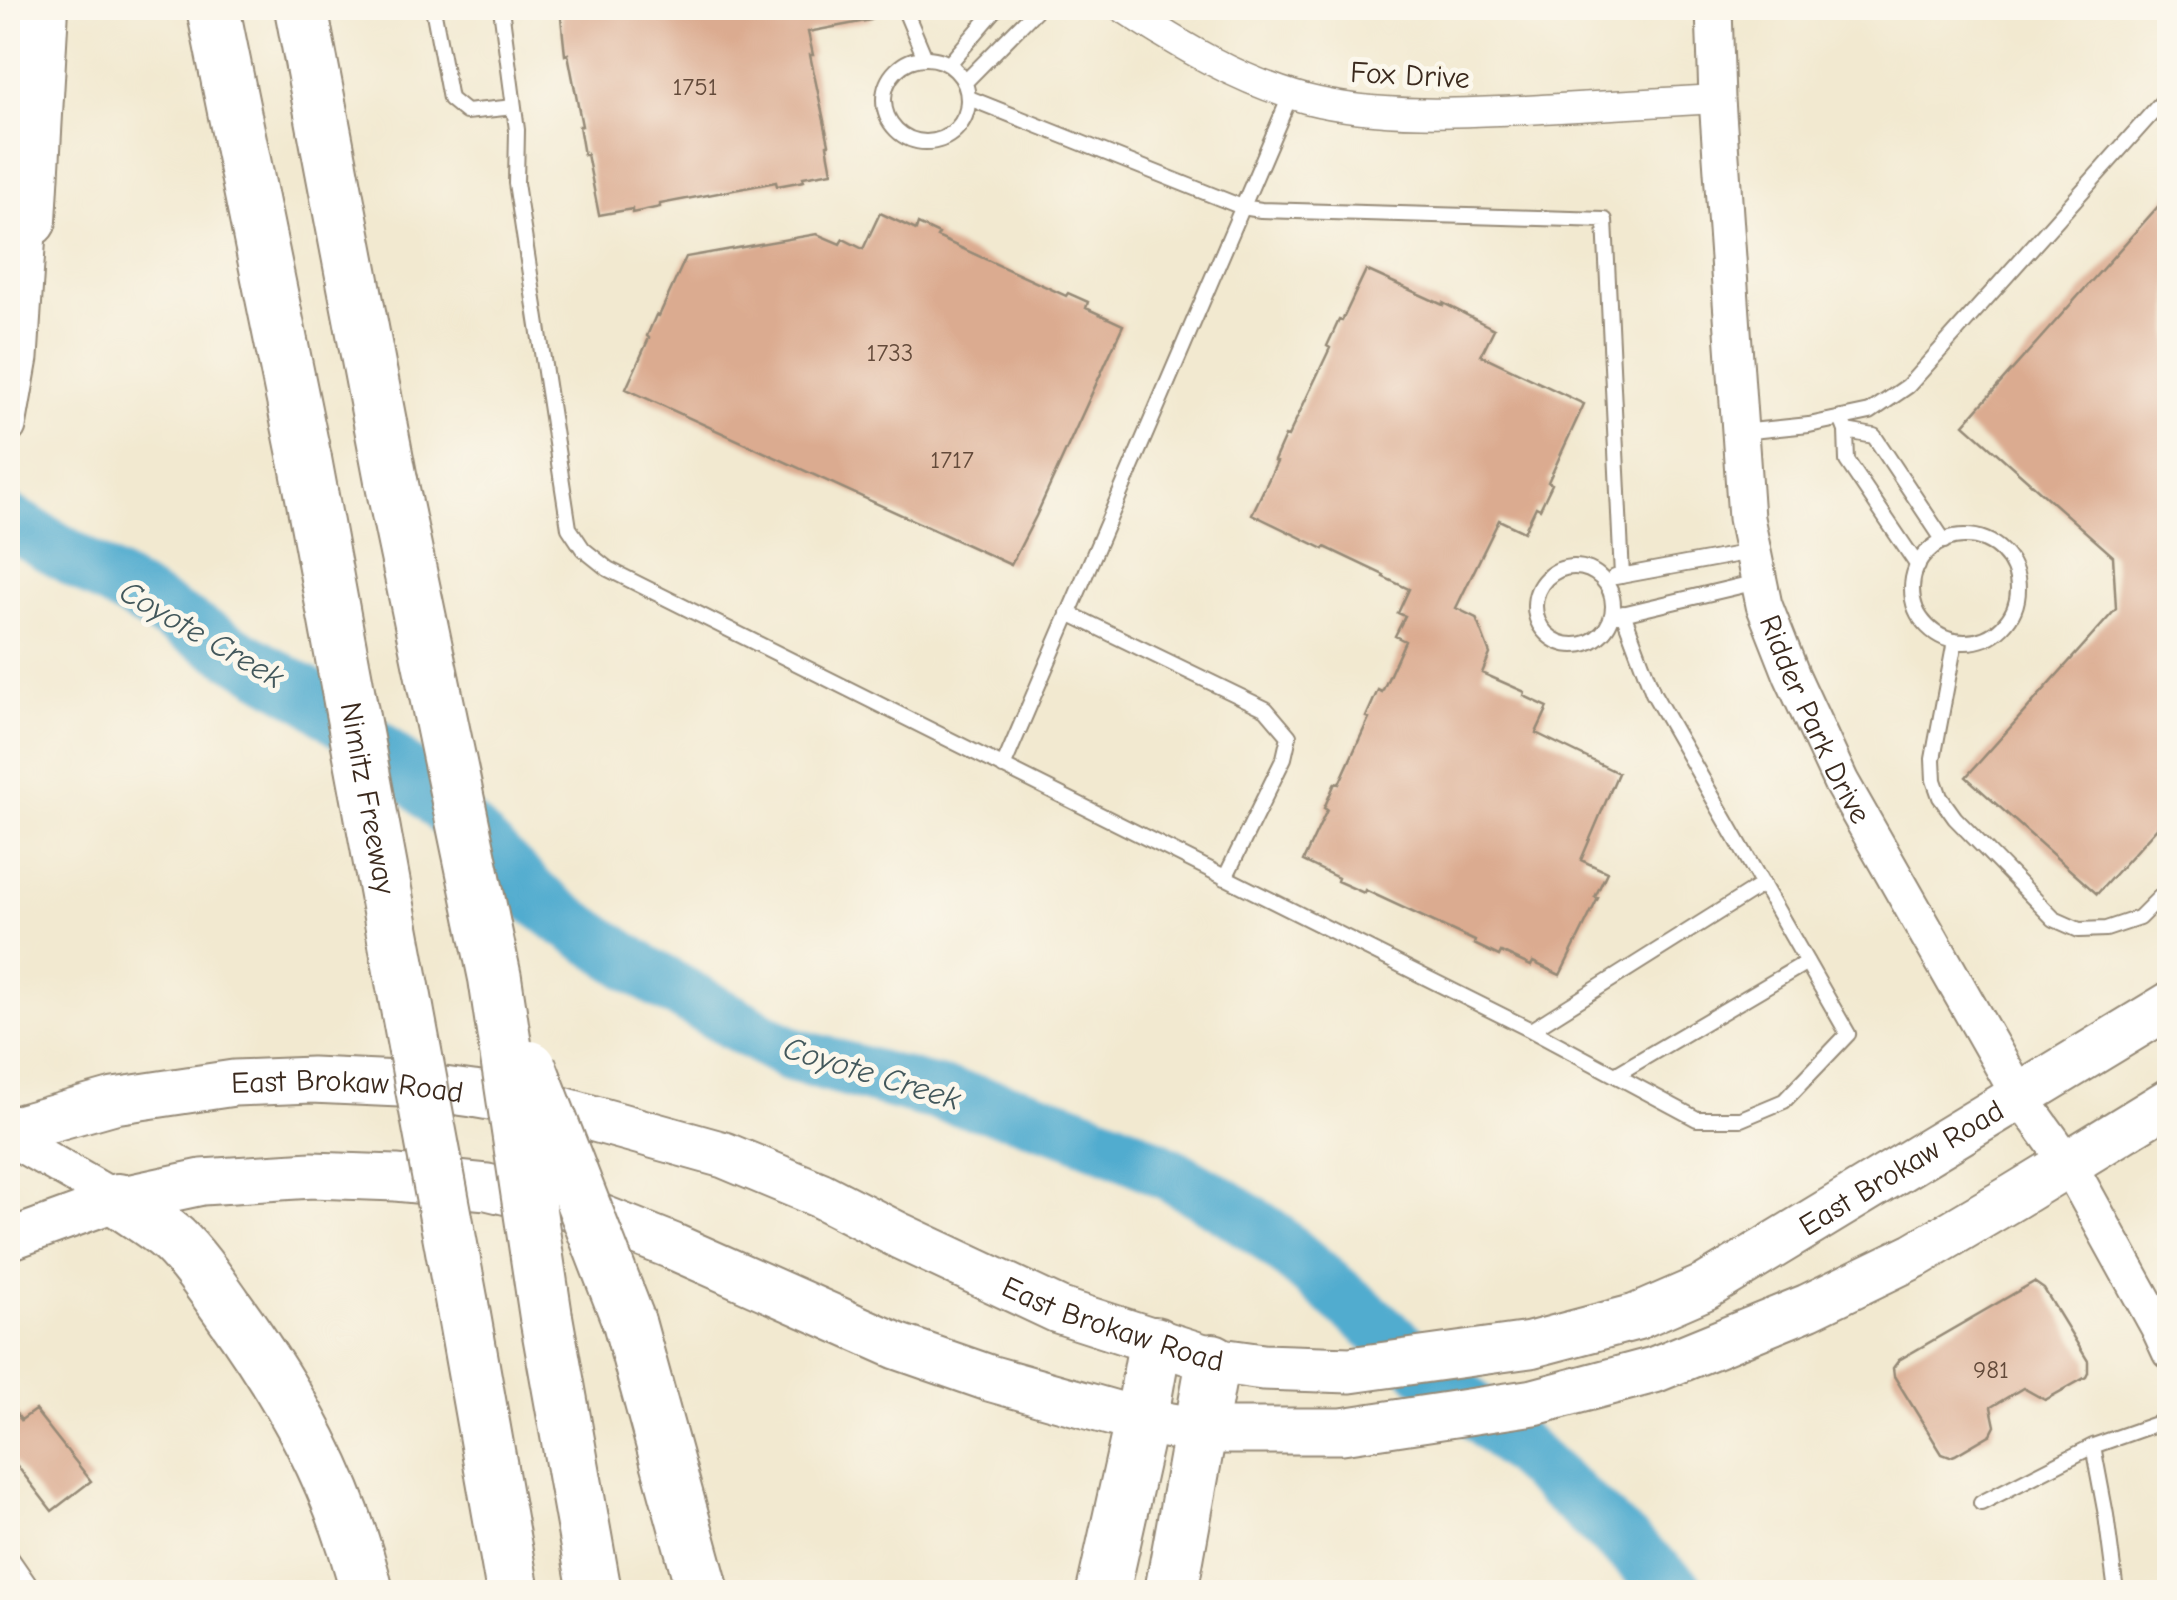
<svg xmlns="http://www.w3.org/2000/svg" width="2177" height="1600" viewBox="0 0 2177 1600" font-family="'Comic Neue',sans-serif">
<style>
.lines{fill:none;stroke-linecap:round;stroke-linejoin:round}
.river{stroke:#51accf;stroke-width:55}
.building{fill:#dbab90}
.service-casing{stroke:#968a77;stroke-width:18}
.minor-casing{stroke:#968a77;stroke-width:31}
.tertiary-casing{stroke:#968a77;stroke-width:39}
.secondary-casing{stroke:#968a77;stroke-width:44}
.primary-casing{stroke:#968a77;stroke-width:49}
.motorway-casing{stroke:#968a77;stroke-width:56}
.service{stroke:#fff;stroke-width:14}
.minor{stroke:#fff;stroke-width:28}
.tertiary{stroke:#fff;stroke-width:35}
.secondary{stroke:#fff;stroke-width:40}
.primary{stroke:#fff;stroke-width:45}
.motorway{stroke:#fff;stroke-width:52}
.motorway-bridge-casing{stroke:#968a77;stroke-width:56;stroke-linecap:butt}
.motorway-bridge{stroke:#fff;stroke-width:52}
.labels{text-anchor:middle;stroke-width:10;stroke-linejoin:round;paint-order:stroke}
.number-label{font-size:25px;fill:#634a3a}
.street-label{font-size:30px;fill:#3b2a1e;stroke:#fbf7ec}
.water-label{font-size:32px;font-style:italic;fill:#43585c;stroke:#fbf7ec}
</style>
<rect width="100%" height="100%" fill="#fbf7ec"/>
<filter id="ink" filterUnits="userSpaceOnUse"><feTurbulence type="fractalNoise" baseFrequency=".01" numOctaves="2"/><feDisplacementMap in="SourceGraphic" scale="20" xChannelSelector="R" yChannelSelector="G"/><feConvolveMatrix kernelMatrix="1 2 1 2 8 2 1 2 1" color-interpolation-filters="sRGB"/></filter>
<filter id="wash" filterUnits="userSpaceOnUse"><feTurbulence type="fractalNoise" baseFrequency=".0048" numOctaves="4" result="noise"/><feDisplacementMap in="SourceGraphic" scale="40" xChannelSelector="R" yChannelSelector="G"/><feGaussianBlur stdDeviation="2.25" result="paint"/><feColorMatrix in="noise" values="0 0 0 0 0 0 0 0 0 0 0 0 0 0 0 0 0 1.4 0 .05"/><feComposite in="paint" operator="in"/></filter>
<g filter="url(#wash)">
<rect width="100%" height="100%" fill="#f2e9d0"/>
<g class="lines">
<!-- river -->
<path class="river" d="M8,521L314,699L374,745L426,789L536,898L565,920L649,975L790,1054L923,1090L1016,1112L1069,1129L1121,1150L1172,1175L1221,1203L1268,1234L1380,1329L1520,1449L1678,1592"/>
</g>
<g id="blocks">
<!-- building -->
<path class="building" d="M560,8H870L871,20L808,32L813,55H810L829,144L827,145L832,172L803,177L804,181L777,186L776,182L660,204V207L632,213V209L599,215L587,154L584,155L579,126H582L568,54L565,55Z
M2170,193V813L2097,894L1966,777L2116,609L2113,556L1964,424Z
M880,213L916,230L918,224L939,234L937,237L1066,296L1068,293L1088,302L1086,308L1123,325L1036,516L1011,565L626,389L649,338L647,336L656,315L659,316L686,257L817,234L840,244L843,239L863,249Z
M1366,270L1443,305V303L1494,329L1481,355L1584,404L1548,482L1552,484L1540,509L1536,507L1524,532L1499,520L1456,608L1476,618L1490,654L1482,673L1525,692L1524,696L1548,707L1536,733L1618,773L1581,860L1607,872L1595,897L1598,898L1560,975L1533,962L1531,966L1501,952L1499,956L1474,944L1475,941L1365,890L1364,893L1337,881L1338,878L1303,861L1327,810L1324,808L1335,783L1339,784L1369,718L1366,717L1378,690L1382,692L1405,641L1395,636L1405,616L1398,613L1409,589L1383,577L1384,575L1325,547L1324,549L1252,514L1277,462L1274,461L1285,436L1288,437L1330,348L1327,346L1339,320L1342,321Z
M2034,1282L2044,1289L2088,1361V1373L2086,1377L2045,1400L2023,1388L1991,1407L1995,1426L1991,1434L1955,1455L1950,1457L1942,1454L1894,1376L1893,1368L1899,1360Z
M8,1403L21,1420L35,1410L91,1481L52,1511L8,1454Z"/>
</g>
</g>
<g filter="url(#ink)">
<use href="#blocks" fill-opacity="0" stroke="#968a77" stroke-width="2.5"/>
<g class="lines">
<defs>
<path id="service" d="M433,8L450,99L466,112L514,107
M501,8L517,130L516,183L569,528L583,549L608,569L1531,1030L1697,1119H1741L1784,1101L1848,1034L1653,693L1623,613
M904,8L925,58
M884 100a42 42 0 1 1 84 0a42 42 0 1 1-84 0Z
M949,64L997,8
M965,82L1038,8
M969,98L1242,207L1261,210L1605,220L1622,576
M1841,418L1846,431L1847,461L1918,566
M1846,431L1874,436L1944,541
M1741,432L1809,425L1870,412L1908,386L2170,93
M1912 589a53 53 0 1 1 106 0a53 53 0 1 1-106 0Z
M1535 606a39 39 0 1 1 78 0a39 39 0 1 1-78 0Z
M1615,577L1751,552
M1068,613L1266,709L1289,736L1284,758L1225,878
M1618,615L1757,582
M1955,641L1933,759L1934,780L1940,797L1955,818L2054,919L2079,930L2106,929L2139,918L2170,887
M1003,767L1291,94
M1531,1030L1763,884
M1615,1075L1807,962
M1981,1503L2093,1446
M8,1553L35,1592
M2116,1592L2106,1515L2093,1446L2170,1419"/>
<path id="minor" d="M1123,8C1180,45 1239,81 1306,99C1379,118 1467,113 1542,109C1600,106 1659,102 1717,99"/>
<g id="tertiary">
<path id="s1" d="M1714,8L1717,99L1746,518L1764,605L1792,676L1841,782L2019,1095L2068,1163L2158,1326L2170,1352"/>
<path d="M8,426L20,358L30,201"/>
<path d="M8,1137L118,1200"/>
</g>
<path id="secondary" d="M8,1240L118,1200"/>
<g id="primary">
<path id="s2" d="M8,1131L114,1101L234,1083L312,1080L400,1084L473,1094L559,1109L724,1155L820,1195L900,1236L1058,1310L1213,1360L1263,1367L1350,1370L1530,1345L1636,1317L1705,1287L2170,1005"/>
<path d="M118,1200L202,1182L312,1175L396,1178L487,1187L579,1209L672,1246L897,1346L989,1378L1141,1421L1201,1431H1342L1534,1402L1654,1370L1808,1307L1915,1255L2015,1196L2170,1101"/>
</g>
<path id="motorway" d="M213,8L305,459
M301,8L391,480
M30,220L42,8
M118,1200C136,1213 158,1225 174,1240C194,1259 211,1285 226,1306C291,1396 341,1484 367,1592
M462,1304L513,1592
M546,1317L595,1592
M629,1322L703,1592
M1103,1592L1141,1421L1155,1343
M1171,1592L1213,1360"/>
</defs>
<!-- service casing -->
<use href="#service" class="service-casing"/>
<!-- minor casing -->
<use href="#minor" class="minor-casing"/>
<!-- tertiary casing -->
<use href="#tertiary" class="tertiary-casing"/>
<!-- secondary casing -->
<use href="#secondary" class="secondary-casing"/>
<!-- primary casing -->
<use href="#primary" class="primary-casing"/>
<!-- motorway casing -->
<use href="#motorway" class="motorway-casing"/>
<!-- service -->
<use href="#service" class="service"/>
<!-- minor -->
<use href="#minor" class="minor"/>
<!-- tertiary -->
<use href="#tertiary" class="tertiary"/>
<!-- secondary -->
<use href="#secondary" class="secondary"/>
<!-- primary -->
<use href="#primary" class="primary"/>
<!-- motorway -->
<use href="#motorway" class="motorway"/>
<defs>
<g id="motorway-bridge">
<path id="s3" d="M305,459L462,1304"/>
<path d="M391,480L495,978L546,1317"/>
<path d="M530,1067L629,1322"/>
</g>
</defs>
<!-- motorway-bridge casing -->
<use href="#motorway-bridge" class="motorway-bridge-casing"/>
<!-- motorway-bridge -->
<use href="#motorway-bridge" class="motorway-bridge"/>
</g>
</g>
<g class="labels">
<!-- number labels -->
<g class="number-label">
<text x="695" y="95">1751</text>
<text x="890" y="361">1733</text>
<text x="952" y="468">1717</text>
<text x="1991" y="1378">981</text>
</g>
<!-- street labels -->
<g class="street-label">
<text transform="translate(1410 75) rotate(3)" y="10">Fox Drive</text>
<text dy="10" stroke="none"><textPath href="#s1" startOffset="725">Ridder Park Drive</textPath></text>
<text dy="10" stroke="none"><textPath href="#s3" startOffset="345">Nimitz Freeway</textPath></text>
<text dy="10" stroke="none"><textPath href="#s2" startOffset="345">East Brokaw Road</textPath></text>
<text dy="10" stroke="none"><textPath href="#s2" startOffset="1995">East Brokaw Road</textPath></text>
<text dy="10" stroke="none"><textPath href="#s2" startOffset="1155">East Brokaw Road</textPath></text>
</g>
<!-- water labels -->
<g class="water-label">
<text transform="translate(202 634) rotate(30)" y="11">Coyote Creek</text>
<text transform="translate(872 1073) rotate(17)" y="11">Coyote Creek</text>
</g>
</g>
<!-- margin -->
<rect width="2177" height="1600" fill="none" stroke="#fbf7ec" stroke-width="40"/>
</svg>
